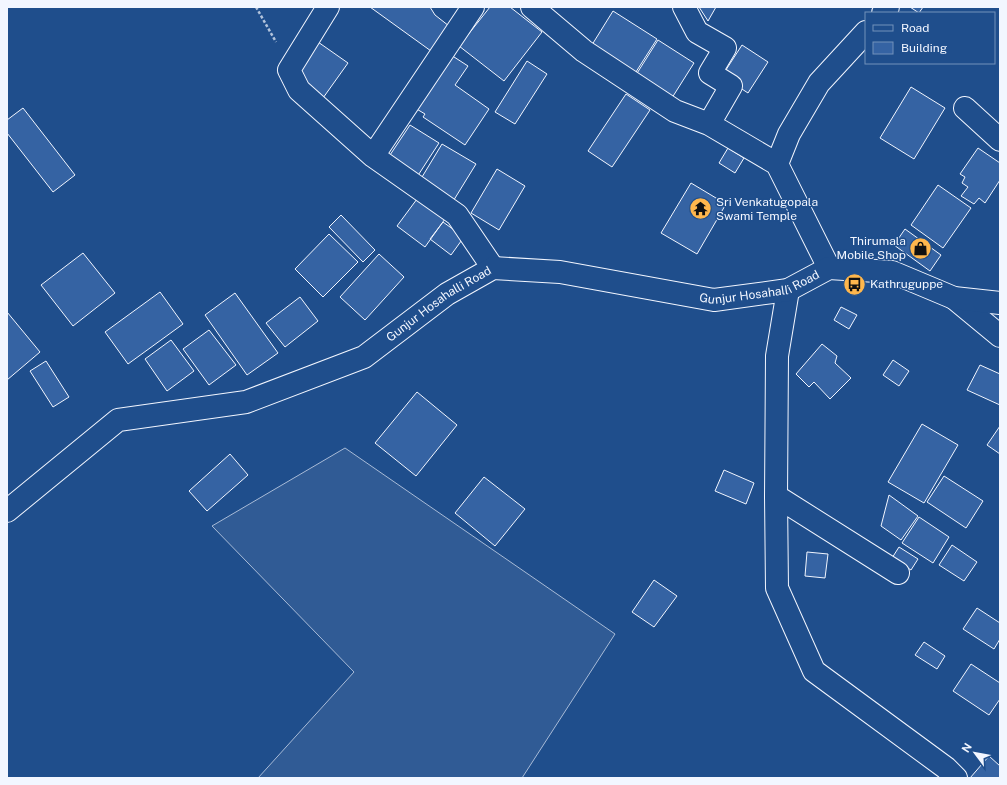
<svg xmlns="http://www.w3.org/2000/svg" width="1007" height="785" viewBox="0 0 1007 785" font-family="'Public Sans',sans-serif">
<style>
.built{fill:#305b95;stroke:#a8bbd7}
.building{fill:#3563a3;stroke:#f2f6ff}
.lines{fill:none;stroke-linecap:round;stroke-linejoin:round}
.minor-casing{stroke:#f2f6ff;stroke-width:24}
.tertiary-casing{stroke:#f2f6ff;stroke-width:24}
.path{stroke:#b3c4dc;stroke-width:2.5;stroke-dasharray:3 2;stroke-linecap:butt}
.minor{stroke:#1f4e8c;stroke-width:22}
.tertiary{stroke:#1f4e8c;stroke-width:22}
.labels{text-anchor:middle;stroke-width:3;stroke-linejoin:round;paint-order:stroke}
.poi-label{font-size:12px;fill:#f2f6ff;stroke:#1f4e8c;text-anchor:start}
.street-label{font-size:12px;fill:#f2f6ff;stroke:#1f4e8c}
</style>
<rect width="100%" height="100%" fill="#1f4e8c"/>
<!-- built -->
<path class="built" d="M345,448L615,634L522,778H258L354,672L212,526Z"/>
<!-- building -->
<path class="building" d="M370,7H430L435,15L449,26L431,51Z
M490,7H510L542,32L504,81L459,46Z
M699,7H716L708,21Z
M910,7H923L919,13Z
M613,11L657,39L634,75L590,48Z
M658,40L694,63L670,101L634,78Z
M318,42L348,63L323,98L293,77Z
M742,45L768,62L748,93L722,76Z
M451,55L468,66L455,85L489,109L465,145L423,117L425,114L415,108Z
M527,61L547,74L515,124L495,112Z
M911,87L945,108L914,159L880,138Z
M626,94L650,110L612,167L588,151Z
M23,108L75,175L53,192L7,133V120Z
M410,125L439,143L415,180L386,161Z
M442,144L476,164L452,203L419,182Z
M728,148L744,158L735,173L719,163Z
M978,148L1000,163V180L985,203L979,198L974,204L961,196L968,187L962,183L965,177L960,174Z
M497,169L525,186L499,230L471,213Z
M691,183L726,204L697,254L661,233Z
M938,185L971,208L943,248L911,225Z
M417,199L445,219L425,247L397,226Z
M341,215L375,250L363,262L329,227Z
M443,222L464,237L451,255L430,239Z
M905,229L941,255L930,271L894,245Z
M329,234L358,262L323,297L295,269Z
M83,253L115,293L73,326L41,285Z
M379,254L404,277L365,320L340,297Z
M160,292L183,324L128,364L105,332Z
M235,293L278,353L247,375L205,315Z
M300,297L318,321L285,347L266,323Z
M841,307L857,315L849,329L834,320Z
M7,312L40,352L7,380Z
M209,330L236,365L209,385L183,349Z
M171,340L194,371L167,391L145,359Z
M822,344L837,356L835,363L851,378L830,399L814,382L809,387L796,374Z
M893,360L909,371L899,386L883,375Z
M46,361L69,397L53,407L30,371Z
M980,365L1000,374V405L967,390Z
M417,392L457,425L416,476L375,443Z
M922,424L958,445L924,503L888,482Z
M1000,426V454L987,445Z
M230,454L248,475L207,511L189,491Z
M724,470L754,483L746,504L715,491Z
M944,476L983,501L966,528L927,502Z
M484,477L525,509L495,546L455,513Z
M889,495L918,516L901,540L881,526Z
M919,517L949,537L933,563L902,543Z
M952,545L977,562L964,581L939,565Z
M899,547L918,559L911,570L892,558Z
M807,552L828,554L825,578L805,576Z
M654,580L677,596L654,627L632,612Z
M977,608L1000,623V639L994,649L963,629Z
M924,642L945,656L937,669L915,655Z
M971,664L1000,683V699L989,715L953,691Z
M989,756L1000,766V778H970Z"/>
<g class="lines">
<defs>
<path id="minor" d="M328,7L289,70L299,90L373,156L457,215L493,268
M532,7L584,51L675,111L709,124L777,164
M684,7L697,32L725,48L710,73L731,86L709,124
M883,13L888,7
M965,108L1000,140
M373,156L473,7
M829,268L777,164L789,134L819,83L866,32
M788,290L777,356L776,496L777,588L814,671L946,768L956,778
M776,496L898,573"/>
<g id="tertiary">
<path d="M954,298L1000,336"/>
<path id="s1" d="M7,511L118,420L246,402L364,357L447,294L493,268L560,272L714,300L788,290L829,268L892,272L954,298L1000,303"/>
</g>
</defs>
<!-- minor casing -->
<use href="#minor" class="minor-casing"/>
<!-- tertiary casing -->
<use href="#tertiary" class="tertiary-casing"/>
<!-- path -->
<path class="path" d="M256,7L276,42"/>
<!-- minor -->
<use href="#minor" class="minor"/>
<!-- tertiary -->
<use href="#tertiary" class="tertiary"/>
</g>
<!-- icons -->
<defs>
<symbol id="temple-disc" viewBox="-11 -11 22 22"><circle r="9.5" fill="#ffb74d" stroke="#1f4e8c"/><path d="M0-6L5-2H3V0L6.5 2.5H4V6H1.5V3h-3V6H-4V2.5H-6.5L-3 0V-2H-5Z" fill="#111"/></symbol>
<symbol id="shop-disc" viewBox="-11 -11 22 22"><circle r="9.5" fill="#ffb74d" stroke="#1f4e8c"/><path d="M-5-2.5h2.3a2.7 3.5 0 0 1 5.4 0H5L5.5 6h-11ZM-1.5-2.5h3a1.5 2.3 0 0 0-3 0Z" fill="#111"/></symbol>
<symbol id="bus-disc" viewBox="-11 -11 22 22"><circle r="9.5" fill="#ffb74d" stroke="#1f4e8c"/><path d="M-5-6H5V4H4V6H2V4H-2V6H-4V4H-5ZM-3.5-4V0h7V-4ZM-3.5 1.2v1.5H-2V1.2ZM2 1.2v1.5H3.5V1.2Z" fill="#111"/></symbol>
</defs>
<g fill-rule="evenodd">
<use href="#temple-disc" x="688" y="196" width="25" height="25"/>
<use href="#shop-disc" x="908" y="236" width="25" height="25"/>
<use href="#bus-disc" x="842" y="272" width="25" height="25"/>
</g>
<g class="labels">
<!-- poi labels -->
<g class="poi-label">
<text x="716" y="206">Sri Venkatugopala<tspan x="716" dy="14">Swami Temple</tspan></text>
<text x="906" y="245" text-anchor="end">Thirumala<tspan x="906" dy="14">Mobile Shop</tspan></text>
<text x="870" y="288">Kathruguppe</text>
</g>
<!-- street labels -->
<g class="street-label">
<text dy="4" stroke="none"><textPath href="#s1" startOffset="827">Gunjur Hosahalli Road</textPath></text>
<text dy="4" stroke="none"><textPath href="#s1" startOffset="491">Gunjur Hosahalli Road</textPath></text>
</g>
</g>
<!-- border -->
<rect width="1007" height="785" fill="none" stroke="#f2f6ff" stroke-width="16"/>
<!-- legend -->
<rect x="865" y="12" width="130" height="52" fill="#1f4e8c" stroke="#7391ba"/>
<rect x="873" y="25" width="20" height="6" fill="#1f4e8c" stroke="#7391ba"/>
<text x="901" y="32" font-size="12" fill="#f2f6ff">Road</text>
<rect x="873" y="42" width="20" height="12" fill="#3563a3" stroke="#7391ba"/>
<text x="901" y="52" font-size="12" fill="#f2f6ff">Building</text>
<!-- north arrow -->
<g transform="translate(975 753) rotate(302)" stroke="#1f4e8c" stroke-width="3" paint-order="stroke">
<path d="M0-3L7 15L0 10L-7 15Z" fill="#f2f6ff"/>
<text y="-6" font-size="11" font-weight="bold" text-anchor="middle" fill="#f2f6ff">N</text>
</g>
</svg>
